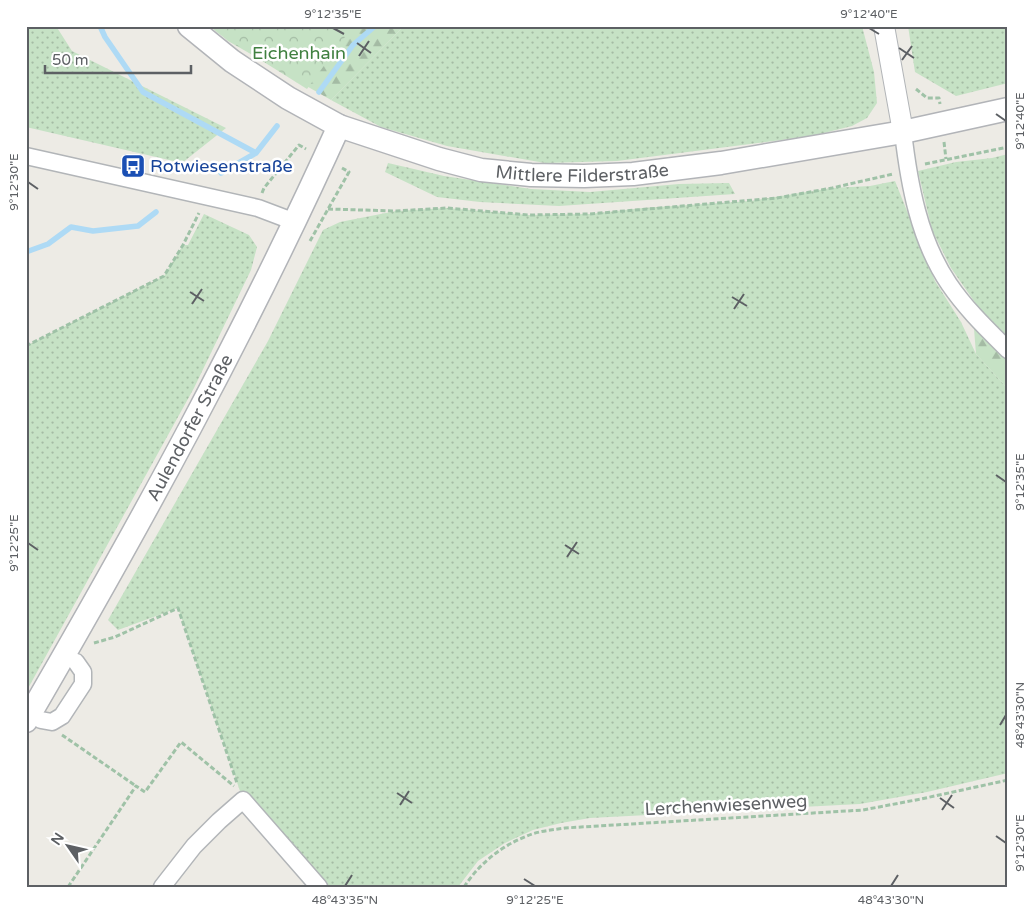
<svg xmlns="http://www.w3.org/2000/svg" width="1034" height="913" viewBox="0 0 1034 913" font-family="'Varela Round',sans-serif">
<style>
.grass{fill:url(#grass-dots)}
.forest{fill:url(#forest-firs)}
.park{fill:url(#park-crowns)}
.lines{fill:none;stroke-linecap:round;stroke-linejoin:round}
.stream{stroke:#aedaf5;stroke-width:5.5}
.minor-casing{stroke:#b2b5b8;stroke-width:19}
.tertiary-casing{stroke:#b2b5b8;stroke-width:22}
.secondary-casing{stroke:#b2b4b8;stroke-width:25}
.path{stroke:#9fc2a7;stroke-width:3;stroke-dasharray:5 2.5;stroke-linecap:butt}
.minor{stroke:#fff;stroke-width:16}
.tertiary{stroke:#fff;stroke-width:20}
.secondary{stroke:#fff;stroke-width:22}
.ticks{fill:none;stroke:#5d6064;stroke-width:2}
.labels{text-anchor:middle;stroke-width:5;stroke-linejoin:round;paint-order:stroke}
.park-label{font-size:18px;fill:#408040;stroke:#fff}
.transit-label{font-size:18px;fill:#164399;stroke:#fff;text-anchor:start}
.street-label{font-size:18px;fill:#5d6064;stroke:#fff}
.neatline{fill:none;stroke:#5d6064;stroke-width:2}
.ticks-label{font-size:12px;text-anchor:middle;fill:#5d6064}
</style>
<defs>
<pattern id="grass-dots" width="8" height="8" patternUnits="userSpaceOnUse" patternTransform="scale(1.25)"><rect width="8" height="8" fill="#c6e2c5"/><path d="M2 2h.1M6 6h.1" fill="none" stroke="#a4bba4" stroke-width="1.8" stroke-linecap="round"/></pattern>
<pattern id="forest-firs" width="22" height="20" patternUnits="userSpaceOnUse" patternTransform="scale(1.25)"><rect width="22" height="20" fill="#c6e2c5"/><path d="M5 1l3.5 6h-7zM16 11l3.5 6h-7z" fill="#a4bba4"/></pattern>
<pattern id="park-crowns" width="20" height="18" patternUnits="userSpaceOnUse" patternTransform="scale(1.25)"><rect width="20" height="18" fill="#c6e2c5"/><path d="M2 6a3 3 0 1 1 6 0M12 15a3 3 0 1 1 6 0" fill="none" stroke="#a4bba4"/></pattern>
</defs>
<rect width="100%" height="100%" fill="#edebe5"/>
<!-- grass -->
<path class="grass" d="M26,26H56L72,51L226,128L182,163L26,127Z
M404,26H862L874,72L877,103L867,118L852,126L812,136L617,161L545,163L447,146L381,127L331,100Z
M908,26H1008V83L956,96L915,72Z
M1008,154V350L951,268L932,230L918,171L956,162L992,158Z
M388,163L444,176L531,189L590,192L679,184L729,183L735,194L559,206L480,202L437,197L385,172Z
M895,181L935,281L961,322L976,354L1008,389V773L927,792L860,804L590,818L561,823L533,830L505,843L478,861L458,887H323L243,800L178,608L118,630L108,620L268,341L323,230L340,222L396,211L447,208L529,215L589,214L643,208L750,201L832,188L870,186Z
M204,214L249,235L257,247L251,270L194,388L26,692V346L164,276L183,245H188Z"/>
<!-- forest -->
<path class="forest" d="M210,26H404L331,100L228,41Z
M973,316L1008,350V389L976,354Z"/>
<!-- park -->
<path class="park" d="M211,26H353L307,89L218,33Z"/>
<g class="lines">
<!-- stream -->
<path class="stream" d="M100,26L105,37L143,92L256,153
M319,92L353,45L375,26
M221,173L256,153L277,126
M26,252L48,244L71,227L93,231L138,226L156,212"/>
<defs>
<path id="minor" d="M903,132C909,184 919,240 949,284C966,309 987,329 1008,350
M26,156L258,208L295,222
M41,720L52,722L62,716L83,684V672L76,662
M162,887L194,846L219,821L243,800L319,887"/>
<path id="tertiary" d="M884,26L903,132"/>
<g id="secondary">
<path id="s1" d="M189,26L232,61L288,98L339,126L439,159L481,170L531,175L584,176L633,174L721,163L903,132L1008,109"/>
<path id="s2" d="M26,721C139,527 247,330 339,126"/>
</g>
</defs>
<!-- minor casing -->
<use href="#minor" class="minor-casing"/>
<!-- tertiary casing -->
<use href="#tertiary" class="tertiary-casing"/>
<!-- secondary casing -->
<use href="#secondary" class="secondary-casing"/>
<!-- path -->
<path class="path" d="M916,89L927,98H939L940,104
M944,142L946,159
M925,164L1008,147
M262,193L264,188L299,145L306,149
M328,209L396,211L447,208L529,215L589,214L777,198L832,188L893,174
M310,241L349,172L342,168
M26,346L164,276L183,245L199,213
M94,643L115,637L178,608L237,783
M62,735L136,786
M68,887L136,786L145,792L181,742L234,786
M464,887C479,864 501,846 527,836C538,831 552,830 565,828L863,810L921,799L1008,780"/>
<!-- minor -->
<use href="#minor" class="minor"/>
<!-- tertiary -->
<use href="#tertiary" class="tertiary"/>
<!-- secondary -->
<use href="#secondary" class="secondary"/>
</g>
<!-- ticks -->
<path class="ticks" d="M333,28L344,34M869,28L879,34M357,43L371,53M899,48L914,58M359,56L369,41M902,60L912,46M996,114L1006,121M28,182L38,189M190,292L204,301M732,297L747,306M192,304L202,289M734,309L744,294M996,475L1006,482M28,543L38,550M565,545L579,554M567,557L577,542M1000,725L1006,715M397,793L412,803M940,798L954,808M400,805L409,791M942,810L952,795M996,836L1006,843M524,879L535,886M345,886L352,875M891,886L898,875"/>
<!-- icons -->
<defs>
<symbol id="bus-square" viewBox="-11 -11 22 22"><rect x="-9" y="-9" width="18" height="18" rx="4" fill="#1a4fb4" stroke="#fff"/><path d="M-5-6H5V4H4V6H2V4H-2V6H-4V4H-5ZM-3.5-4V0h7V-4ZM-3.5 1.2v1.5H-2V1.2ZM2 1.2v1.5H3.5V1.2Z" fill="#fff"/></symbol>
</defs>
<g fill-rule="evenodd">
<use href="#bus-square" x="119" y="152" width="28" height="28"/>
</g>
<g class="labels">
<!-- park labels -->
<g class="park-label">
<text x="299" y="59">Eichenhain</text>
</g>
<!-- transit labels -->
<g class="transit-label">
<text x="150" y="172">Rotwiesenstraße</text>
</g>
<!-- street labels -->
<g class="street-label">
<text dy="6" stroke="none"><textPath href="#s1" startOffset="431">Mittlere Filderstraße</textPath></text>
<text dy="6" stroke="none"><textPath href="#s2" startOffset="336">Aulendorfer Straße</textPath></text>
<text transform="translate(726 805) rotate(-3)" y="6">Lerchenwiesenweg</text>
</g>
</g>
<!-- border -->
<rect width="1034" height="913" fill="none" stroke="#ffffff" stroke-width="55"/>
<!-- north arrow -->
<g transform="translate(68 846) rotate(304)" stroke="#ffffff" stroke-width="4" paint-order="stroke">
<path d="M0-4L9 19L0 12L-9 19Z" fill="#5d6064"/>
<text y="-8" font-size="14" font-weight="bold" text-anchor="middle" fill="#5d6064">N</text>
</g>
<!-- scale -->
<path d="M45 65v8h146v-8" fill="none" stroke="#5d6064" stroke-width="2.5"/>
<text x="52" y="65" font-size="15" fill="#5d6064" stroke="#ffffff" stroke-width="4" paint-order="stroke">50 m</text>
<rect x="28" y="28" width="978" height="858" class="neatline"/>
<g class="ticks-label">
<text x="333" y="18">9°12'35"E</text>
<text x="869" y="18">9°12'40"E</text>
<text transform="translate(1020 121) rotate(-90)" y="4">9°12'40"E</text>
<text transform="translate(14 182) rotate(-90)" y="4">9°12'30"E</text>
<text transform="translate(1020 482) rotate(-90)" y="4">9°12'35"E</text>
<text transform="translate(14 543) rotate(-90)" y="4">9°12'25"E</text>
<text transform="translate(1020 715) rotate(-90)" y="4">48°43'30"N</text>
<text transform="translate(1020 843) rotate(-90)" y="4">9°12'30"E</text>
<text x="345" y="904">48°43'35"N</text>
<text x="535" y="904">9°12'25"E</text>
<text x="891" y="904">48°43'30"N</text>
</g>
</svg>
